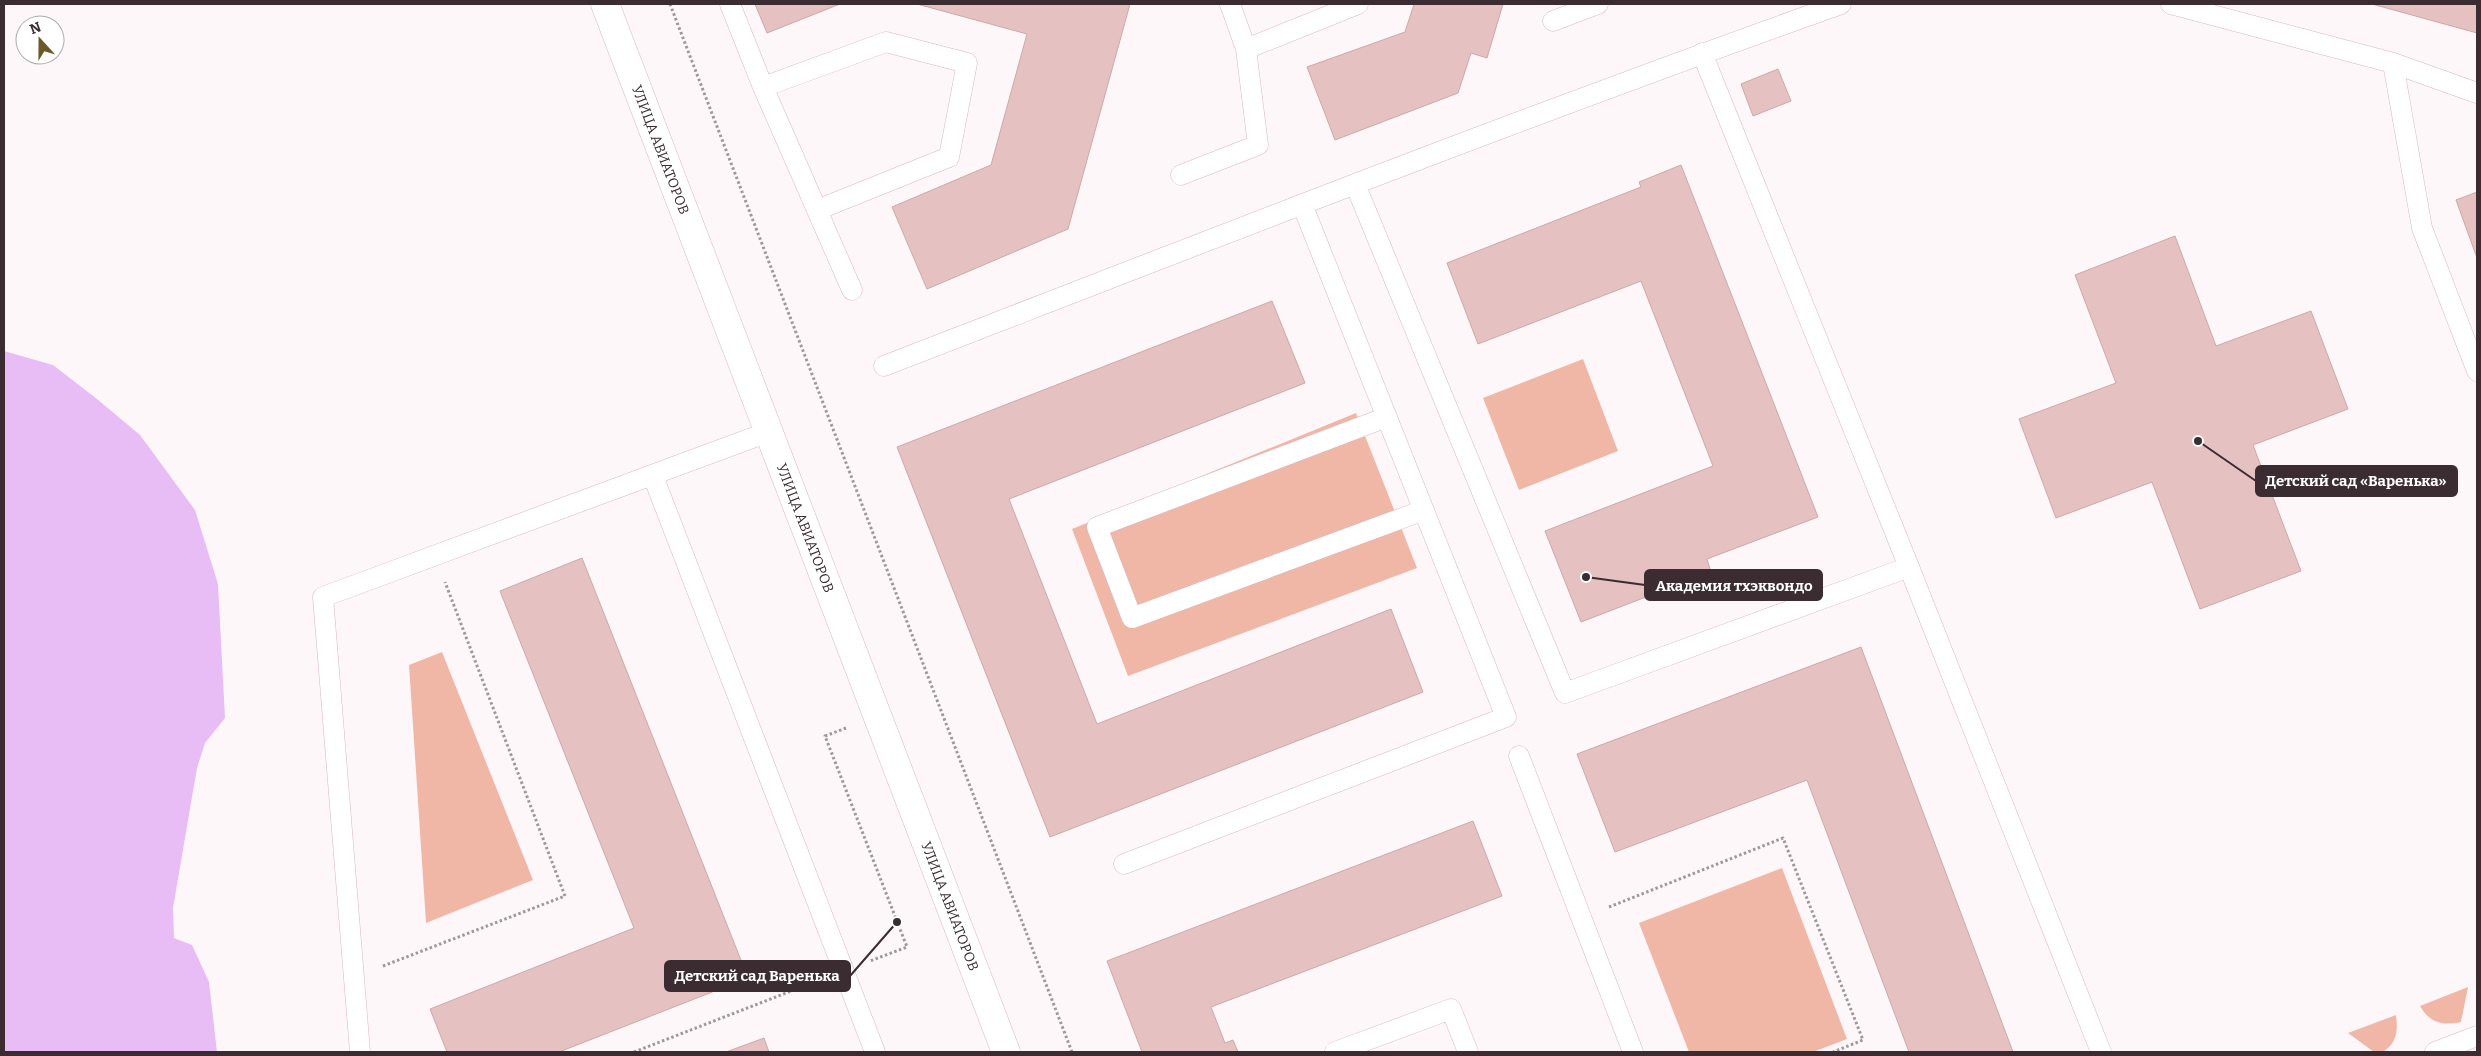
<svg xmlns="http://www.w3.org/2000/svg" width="2481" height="1056" viewBox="0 0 2481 1056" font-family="Bitter,serif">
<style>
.green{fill:#f0b7a7}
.water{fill:#e8bdf6}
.building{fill:#e6c1c2;stroke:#cca8a9}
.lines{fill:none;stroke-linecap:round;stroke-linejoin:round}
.lane-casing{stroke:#d9b6c2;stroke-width:21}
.street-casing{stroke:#d9b6c2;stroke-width:29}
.path{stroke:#a1979a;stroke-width:3;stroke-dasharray:2.5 2.5;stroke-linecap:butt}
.lane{stroke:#fff;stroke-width:20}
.street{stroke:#fff;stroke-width:28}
.labels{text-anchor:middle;stroke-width:4.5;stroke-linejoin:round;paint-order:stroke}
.street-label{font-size:14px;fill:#3a2c31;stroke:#fff}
.leader{fill:none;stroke:#3a2c31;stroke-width:2}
.callout-dot{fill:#3a2c31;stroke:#fff;stroke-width:2}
.callout{fill:#3a2c31;stroke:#3a2c31;stroke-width:2}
.callout-label{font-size:15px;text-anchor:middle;font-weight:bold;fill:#fff}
</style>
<rect width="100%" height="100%" fill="#fef7f9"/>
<!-- green -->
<path class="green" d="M1583,359L1618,451L1519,490L1483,398Z
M1356,413L1417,568L1128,676L1072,529Z
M442,652L533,880L426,923L409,665Z
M1782,868L1847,1039L1813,1052H1689L1639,923Z
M2468,987L2461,1022C2442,1026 2430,1023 2420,1006Z
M2396,1015C2398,1031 2397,1044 2382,1052H2374L2348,1033Z"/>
<!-- water -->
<path class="water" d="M4,351L53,365L97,399L140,435L195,510L218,584L225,718L205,743L197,768L173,908L174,938L192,945L209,982L217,1052H4Z"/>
<!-- building -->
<path class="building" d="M755,4H840L767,33Z
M917,4H1130L1068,229L927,289L892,207L991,165L1027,34Z
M1414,4H1503L1487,58L1471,53L1458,93L1335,140L1307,67L1405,32Z
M2372,4H2477V33Z
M1778,69L1791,101L1753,116L1741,84Z
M1681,165L1818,517L1707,559L1711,572L1581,622L1545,531L1713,466L1641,281L1478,344L1447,263L1641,187L1639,182Z
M2477,192V258L2456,200Z
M2175,236L2216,346L2311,311L2348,409L2253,445L2301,571L2200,609L2152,482L2056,518L2019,419L2116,383L2075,275Z
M1272,301L1305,383L1009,499L1097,724L1391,609L1423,692L1050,837L897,447Z
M582,558L748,978L559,1052H447L430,1009L634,928L500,591Z
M1861,647L2013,1052H1909L1807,780L1615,852L1577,754Z
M1473,821L1502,896L1211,1007L1225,1043L1233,1040L1238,1052H1142L1107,961Z
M764,1038L769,1052H726Z"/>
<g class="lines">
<defs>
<path id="lane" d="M730,4L763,87
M1230,4L1246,49
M2171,4L2393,63L2477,93
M1553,21L1598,4
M1702,53L1909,567L2101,1052
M2393,63L2422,228L2477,371
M1181,175L1258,145L1246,49L1358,4
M1355,184L1565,693L1909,567
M817,210L949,157L967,63L886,42L763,87L852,290
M884,366C1202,243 1520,118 1841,4
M1387,417L1097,527L1132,618L1424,510
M653,476L875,1052
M1519,756L1633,1052
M1124,864L1506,717L1302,204
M360,1052L323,597L768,432
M1335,1052L1451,1009L1468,1052
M2435,1052L2477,1036"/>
<g id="street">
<path id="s1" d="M605,4L1006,1052"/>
</g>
</defs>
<!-- lane casing -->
<use href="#lane" class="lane-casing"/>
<!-- street casing -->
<use href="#street" class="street-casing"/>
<!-- path -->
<path class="path" d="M670,4L1072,1052
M846,728L825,736L907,947L870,961
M1609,907L1783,838L1863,1040L1833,1052
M383,966L565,896L445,582
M634,1052L817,981"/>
<!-- lane -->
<use href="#lane" class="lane"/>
<!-- street -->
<use href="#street" class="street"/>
</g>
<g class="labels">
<!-- street labels -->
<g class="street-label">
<text dy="5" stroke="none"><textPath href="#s1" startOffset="156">УЛИЦА АВИАТОРОВ</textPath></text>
<text dy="5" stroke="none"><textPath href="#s1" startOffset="561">УЛИЦА АВИАТОРОВ</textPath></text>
<text dy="5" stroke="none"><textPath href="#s1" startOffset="966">УЛИЦА АВИАТОРОВ</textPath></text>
</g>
</g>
<!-- callouts -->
<path class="leader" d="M2198 441L2256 481M1586 577L1645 585M897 922L850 976"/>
<g class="callout-dot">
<circle cx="2198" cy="441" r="5"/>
<circle cx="1586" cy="577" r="5"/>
<circle cx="897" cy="922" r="5"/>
</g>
<g class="callout">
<rect x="2256" y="466" width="201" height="30" rx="5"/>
<rect x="1645" y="570" width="177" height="30" rx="5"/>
<rect x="665" y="961" width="185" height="30" rx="5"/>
</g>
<g class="callout-label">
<text x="2356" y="486">Детский сад «Варенька»</text>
<text x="1734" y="591">Академия тхэквондо</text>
<text x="757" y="981">Детский сад Варенька</text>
</g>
<!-- border -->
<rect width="2481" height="1056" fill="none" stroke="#3a2c31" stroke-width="10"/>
<!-- north arrow -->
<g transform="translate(40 40) rotate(339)"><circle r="24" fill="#ffffff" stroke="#b0abad"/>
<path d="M0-4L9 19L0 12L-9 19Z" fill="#695a27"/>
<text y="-8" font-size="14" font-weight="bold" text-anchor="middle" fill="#3a2c31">N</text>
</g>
</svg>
